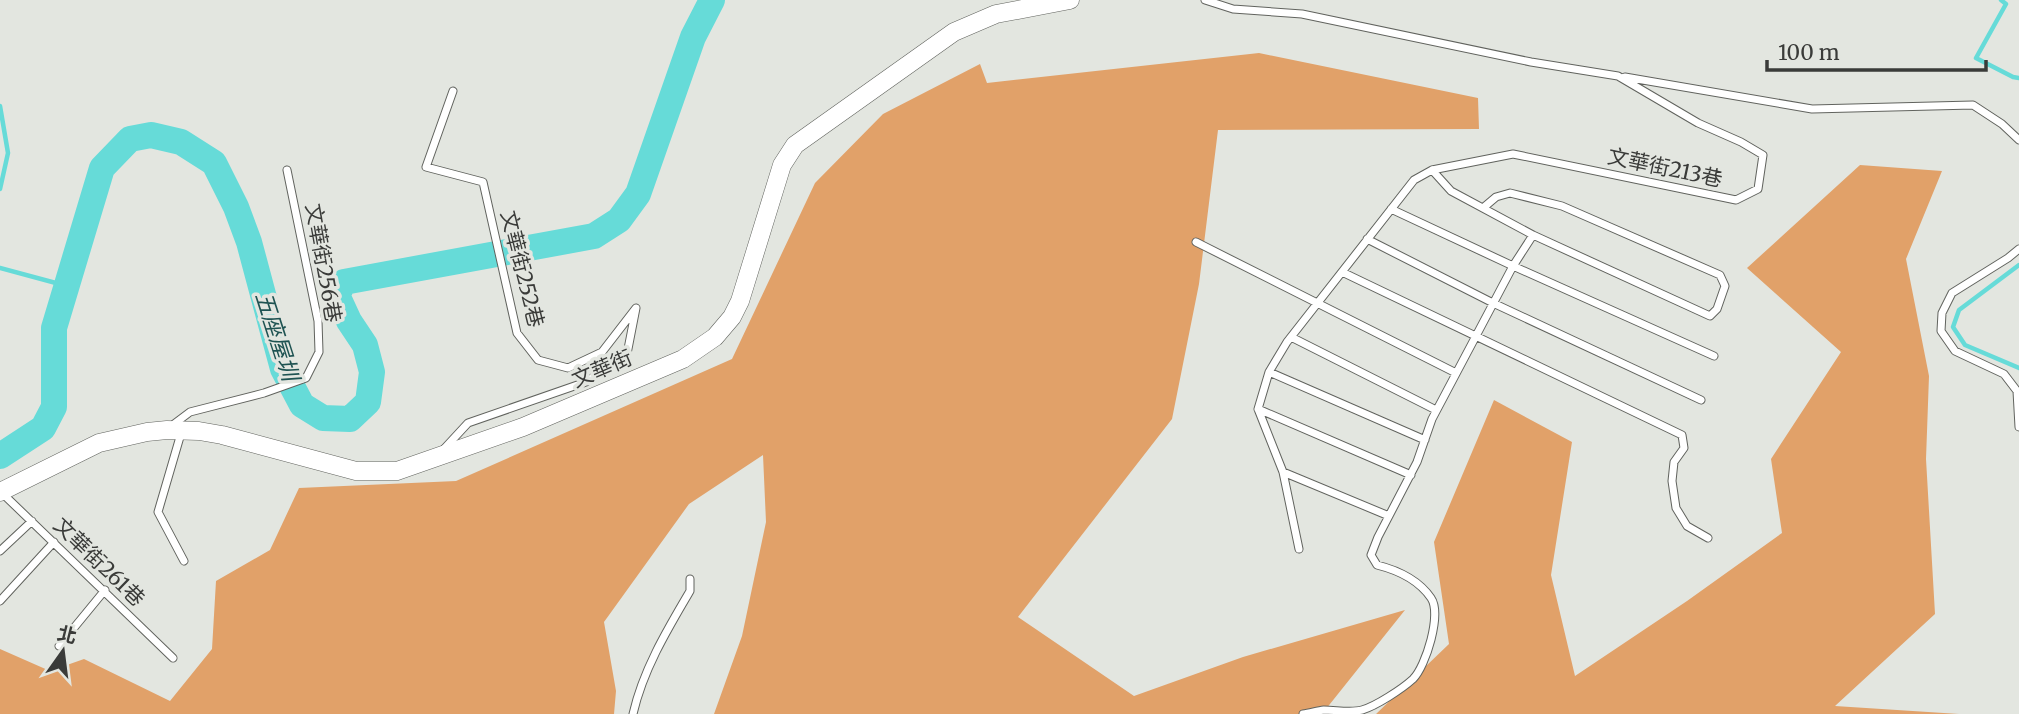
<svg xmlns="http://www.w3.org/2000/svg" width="2019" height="714" viewBox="0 0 2019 714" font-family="Merriweather,'Noto Sans TC',serif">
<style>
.forest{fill:#e1a169}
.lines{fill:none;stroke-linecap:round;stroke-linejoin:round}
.stream{stroke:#66dbd8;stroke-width:4.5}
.river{stroke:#66dbd8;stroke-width:26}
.service-casing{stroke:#61635e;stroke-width:9}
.tertiary-casing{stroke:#61635e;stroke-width:19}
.service{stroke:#fff;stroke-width:7}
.tertiary{stroke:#fff;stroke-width:18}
.labels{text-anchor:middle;stroke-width:7;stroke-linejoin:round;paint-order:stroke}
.street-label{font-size:21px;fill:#3a3b39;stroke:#e3e6e0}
.water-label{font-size:23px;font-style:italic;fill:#1f5352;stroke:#e3e6e0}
</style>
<rect width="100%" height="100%" fill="#e3e6e0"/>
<!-- forest -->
<path class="forest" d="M1259,53L1478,98L1479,129L1218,130L1199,284L1172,419L1018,617L1134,696L1243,657L1405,610L1322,714H714L742,636L766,522L763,455L689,504L604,622L616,691L614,714H0V649L50,671L84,659L170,701L212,649L216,581L270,550L299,488L456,481L732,359L815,183L883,114L980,64L987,83Z
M1860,165L1942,171L1906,259L1929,376L1926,459L1935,614L1835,706L1959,714H1376L1449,644L1434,542L1494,400L1572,442L1551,575L1575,676L1687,601L1782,533L1771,459L1841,352L1747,268Z"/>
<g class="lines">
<!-- stream -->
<path class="stream" d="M2001,0L2006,4L1976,58L2013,77L2019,78
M0,106L8,153L0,189
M2019,265L1959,310L1953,327L1965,345L2019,368
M0,268L67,286"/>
<!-- river -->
<path class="river" d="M0,456L43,428L54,407V328L102,168L130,139L151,135L181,142L214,163L236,207L249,242L283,369L302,405L323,418L350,419L368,402L372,372L365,345L349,321L337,295L344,282L594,236L619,220L638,194L693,37L712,0"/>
<defs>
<path id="service" d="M1205,0L1233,9L1302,14L1531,62L1618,76L1698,123L1741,142L1763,155L1758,189L1736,200L1513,154L1432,170L1414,180L1287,342L1269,372L1258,409L1283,472L1299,549
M1625,77L1812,109L1973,105L2002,124L2019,140
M1483,208L1496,197L1510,193L1562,206L1720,275L1725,286L1717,309L1710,316L1533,235
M1391,209L1513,266L1714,356
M1367,239L1493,303L1701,400
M1196,242L1456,373
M2019,249L2008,258L1952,293L1942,313L1941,331L1955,351L2004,374L2017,391L2019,427
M1342,272L1682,435L1684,448L1674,462L1672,481L1676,508L1687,526L1708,538
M1291,337L1436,410
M1269,372L1425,440
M1258,409L1411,475
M170,427L190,412L264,393L306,378L319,352L318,321L287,170
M182,430L158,512L184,561
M443,450L468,423L586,382L627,354L636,308L602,352L568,368L538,360L517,333L483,182L426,167L453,91
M1283,472L1389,516
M1,492L173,658
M0,551L32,521
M0,601L54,542
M59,646L105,590
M633,714C643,670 667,630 690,591V579
M1303,714C1310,713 1317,711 1324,710C1336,710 1351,713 1362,710C1376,706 1402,689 1413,679C1426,666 1442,614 1431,598C1418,579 1397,570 1377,565L1371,555L1378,537L1417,462L1432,419L1513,266L1533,235L1451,191L1432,170"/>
<path id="tertiary" d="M0,492L99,443L147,432L167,430L199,431L222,435L356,471H397L523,427L683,359L715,337L732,317L740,301L782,165L795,145L954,32L996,14L1070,0"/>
</defs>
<!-- service casing -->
<use href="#service" class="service-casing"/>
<!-- tertiary casing -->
<use href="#tertiary" class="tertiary-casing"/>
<!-- service -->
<use href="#service" class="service"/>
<!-- tertiary -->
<use href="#tertiary" class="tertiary"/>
</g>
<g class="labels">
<!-- street labels -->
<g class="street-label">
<text transform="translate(1665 168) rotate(12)" y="7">文華街213巷</text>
<text transform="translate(323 263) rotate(80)" y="7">文華街256巷</text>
<text transform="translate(522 269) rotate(76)" y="7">文華街252巷</text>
<text transform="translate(602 369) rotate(-23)" y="7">文華街</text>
<text transform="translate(99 562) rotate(44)" y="7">文華街261巷</text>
</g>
<!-- water labels -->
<g class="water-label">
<text transform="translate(277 336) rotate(72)" y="8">五座屋圳</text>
</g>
</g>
<!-- north arrow -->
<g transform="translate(63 651) rotate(14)" stroke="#e3e6e0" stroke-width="5" paint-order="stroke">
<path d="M0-5L12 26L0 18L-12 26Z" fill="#3a3b39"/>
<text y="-10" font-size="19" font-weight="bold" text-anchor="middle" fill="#3a3b39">北</text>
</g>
<!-- scale -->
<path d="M1767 60v10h219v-10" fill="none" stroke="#3a3b39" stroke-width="3.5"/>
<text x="1778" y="60" font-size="21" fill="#3a3b39" stroke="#e3e6e0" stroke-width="5" paint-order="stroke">100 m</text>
</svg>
